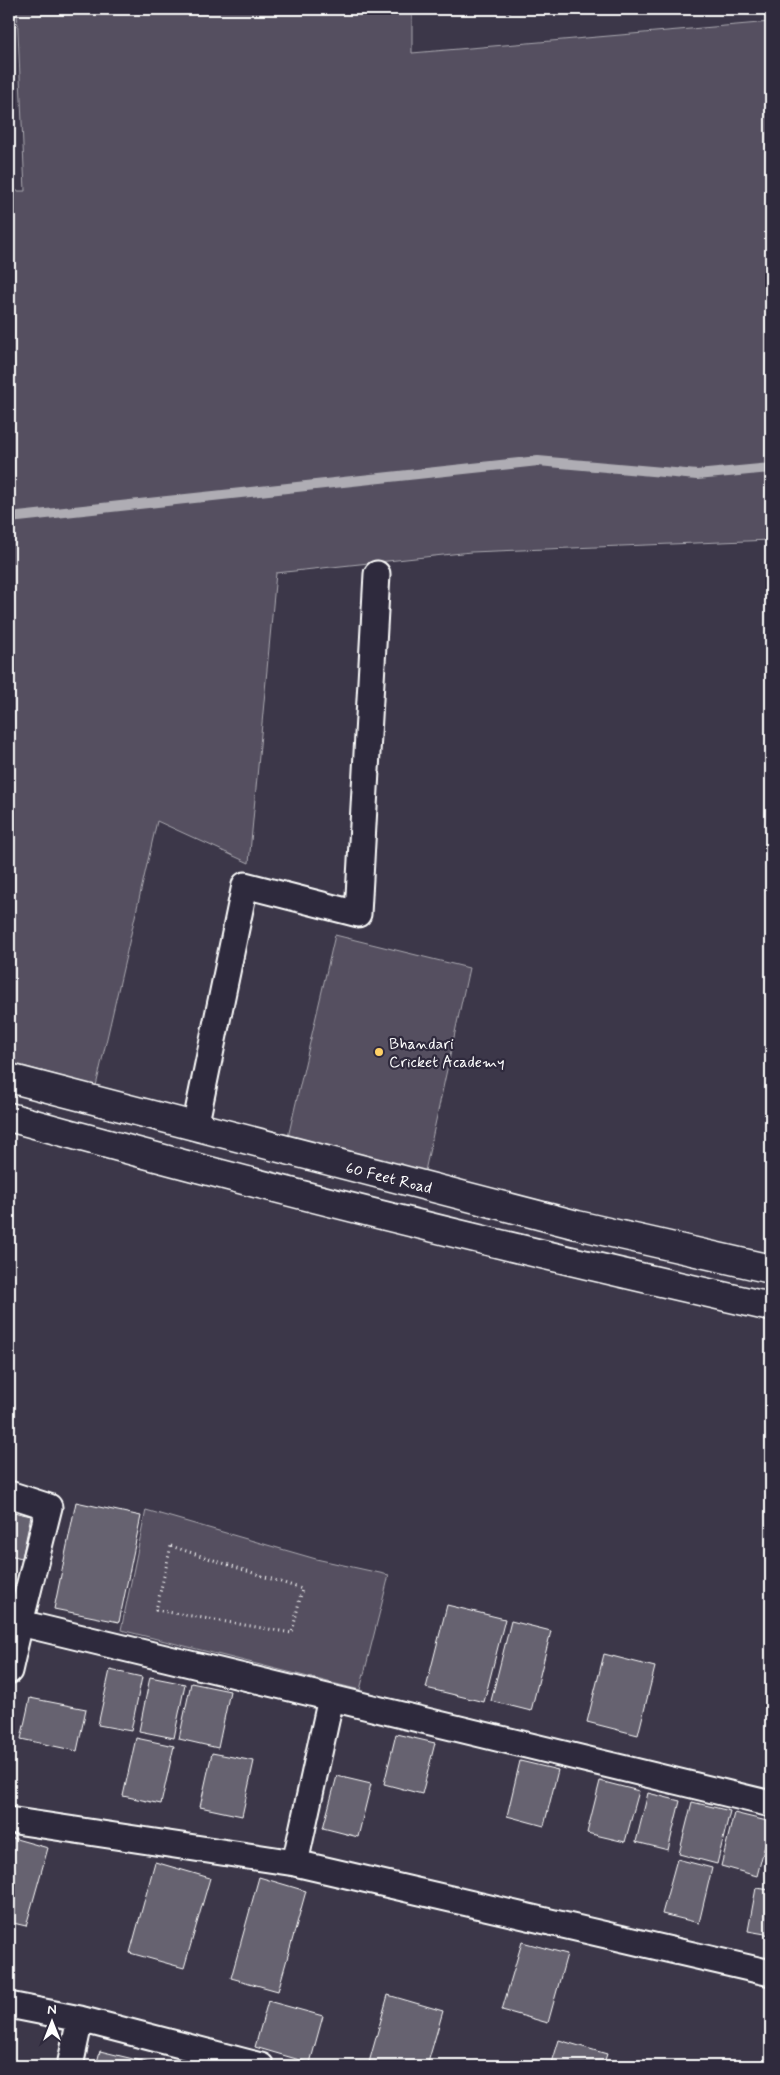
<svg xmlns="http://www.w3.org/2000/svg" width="780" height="2075" viewBox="0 0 780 2075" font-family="Mynerve,sans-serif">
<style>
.green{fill:#555060;stroke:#aaa8b0}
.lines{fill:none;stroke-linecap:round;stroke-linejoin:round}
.stream{stroke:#afadb4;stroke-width:10}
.building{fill:#666270;stroke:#fff}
.street-casing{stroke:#fff;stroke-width:29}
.secondary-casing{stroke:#fff;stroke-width:31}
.path{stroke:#fff;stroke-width:3;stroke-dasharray:1 4;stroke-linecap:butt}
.street{stroke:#2f2a3d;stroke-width:25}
.secondary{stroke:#2f2a3d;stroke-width:28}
.poi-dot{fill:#ffd166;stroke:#2f2a3d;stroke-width:2}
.labels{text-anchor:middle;stroke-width:4.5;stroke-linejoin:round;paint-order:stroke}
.poi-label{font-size:16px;fill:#fff;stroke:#2f2a3d;text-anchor:start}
.street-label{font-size:16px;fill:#fff;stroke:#2f2a3d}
</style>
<rect width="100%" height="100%" fill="#3c3749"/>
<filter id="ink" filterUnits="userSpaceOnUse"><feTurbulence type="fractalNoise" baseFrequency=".02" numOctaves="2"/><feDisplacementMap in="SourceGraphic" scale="10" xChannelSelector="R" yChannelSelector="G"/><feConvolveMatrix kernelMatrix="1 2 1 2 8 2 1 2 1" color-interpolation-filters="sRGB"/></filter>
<g filter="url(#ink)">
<!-- green -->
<path class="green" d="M17,9H412V53L771,22V540L471,552L276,573L249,863L157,821L96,1086L9,1062V191H25Z
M335,935L469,968L425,1171L288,1137Z
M146,1510L316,1559L389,1575L360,1690L121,1630Z"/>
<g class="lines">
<!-- stream -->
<path class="stream" d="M9,518L538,461L697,475L771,468"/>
</g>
<!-- building -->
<path class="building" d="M455,9H577V11L455,12Z
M76,1502L141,1516L119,1622L54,1609Z
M9,1511L31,1516L22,1558L9,1555Z
M447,1605L505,1619L484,1702L426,1688Z
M511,1621L551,1631L531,1711L491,1701Z
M604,1654L655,1667L638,1735L587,1722Z
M110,1670L142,1677L131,1731L98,1725Z
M150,1677L185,1684L174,1738L139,1731Z
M191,1683L230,1691L218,1748L179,1739Z
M30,1698L86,1709L77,1751L21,1739Z
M396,1734L435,1743L422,1794L384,1784Z
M136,1738L174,1746L161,1804L123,1796Z
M212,1753L254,1761L242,1816L200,1807Z
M520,1761L558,1770L544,1826L507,1816Z
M337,1776L371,1784L358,1837L323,1828Z
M600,1781L639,1791L625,1842L587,1833Z
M648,1793L680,1801L668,1850L636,1842Z
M692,1802L730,1811L717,1864L679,1854Z
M734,1813L771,1822L757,1876L721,1866Z
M9,1837L48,1848L26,1926L9,1922Z
M677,1859L712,1868L699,1923L662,1914Z
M155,1862L210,1878L184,1968L130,1953Z
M259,1877L306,1891L278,1991L231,1978Z
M756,1888L771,1890V1935L748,1931Z
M522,1942L567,1954L548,2023L502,2010Z
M388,1995L443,2011L427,2066H368Z
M268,2001L323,2016L310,2063L255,2047Z
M559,2040L607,2054L603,2066H551Z
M100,2051L158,2065V2066H96Z"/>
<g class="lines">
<defs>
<path id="street" d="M195,1127L245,885L358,914L377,574
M9,1494L49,1507L20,1623L9,1620
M9,1671L20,1623L771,1804
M9,1820L295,1863L771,1973
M295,1863L331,1698
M9,2005L80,2019L261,2066
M70,2066L80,2019"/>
<path id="secondary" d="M9,1078L577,1225L771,1269
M9,1117C261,1187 516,1250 771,1307"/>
</defs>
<!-- street casing -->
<use href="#street" class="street-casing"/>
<!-- secondary casing -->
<use href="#secondary" class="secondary-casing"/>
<!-- path -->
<path class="path" d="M171,1546L302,1589L292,1633L156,1610Z"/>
<!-- street -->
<use href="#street" class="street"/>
<!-- secondary -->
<use href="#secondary" class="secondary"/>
</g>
</g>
<!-- markers -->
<circle class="poi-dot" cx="379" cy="1052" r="5"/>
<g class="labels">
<!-- poi labels -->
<g class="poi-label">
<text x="389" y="1049">Bhandari<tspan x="389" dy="18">Cricket Academy</tspan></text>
</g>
<!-- street labels -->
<g class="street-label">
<text transform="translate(389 1177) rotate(14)" y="6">60 Feet Road</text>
</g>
</g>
<!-- margin -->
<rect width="780" height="2075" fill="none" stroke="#2f2a3d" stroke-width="30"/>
<rect x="15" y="15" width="750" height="2045" fill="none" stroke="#fff" stroke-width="2" filter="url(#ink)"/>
<!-- north arrow -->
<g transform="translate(52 2022)" stroke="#2f2a3d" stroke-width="4" paint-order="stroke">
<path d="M0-4L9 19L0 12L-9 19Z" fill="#ffffff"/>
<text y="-8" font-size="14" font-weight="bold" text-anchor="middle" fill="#ffffff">N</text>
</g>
</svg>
